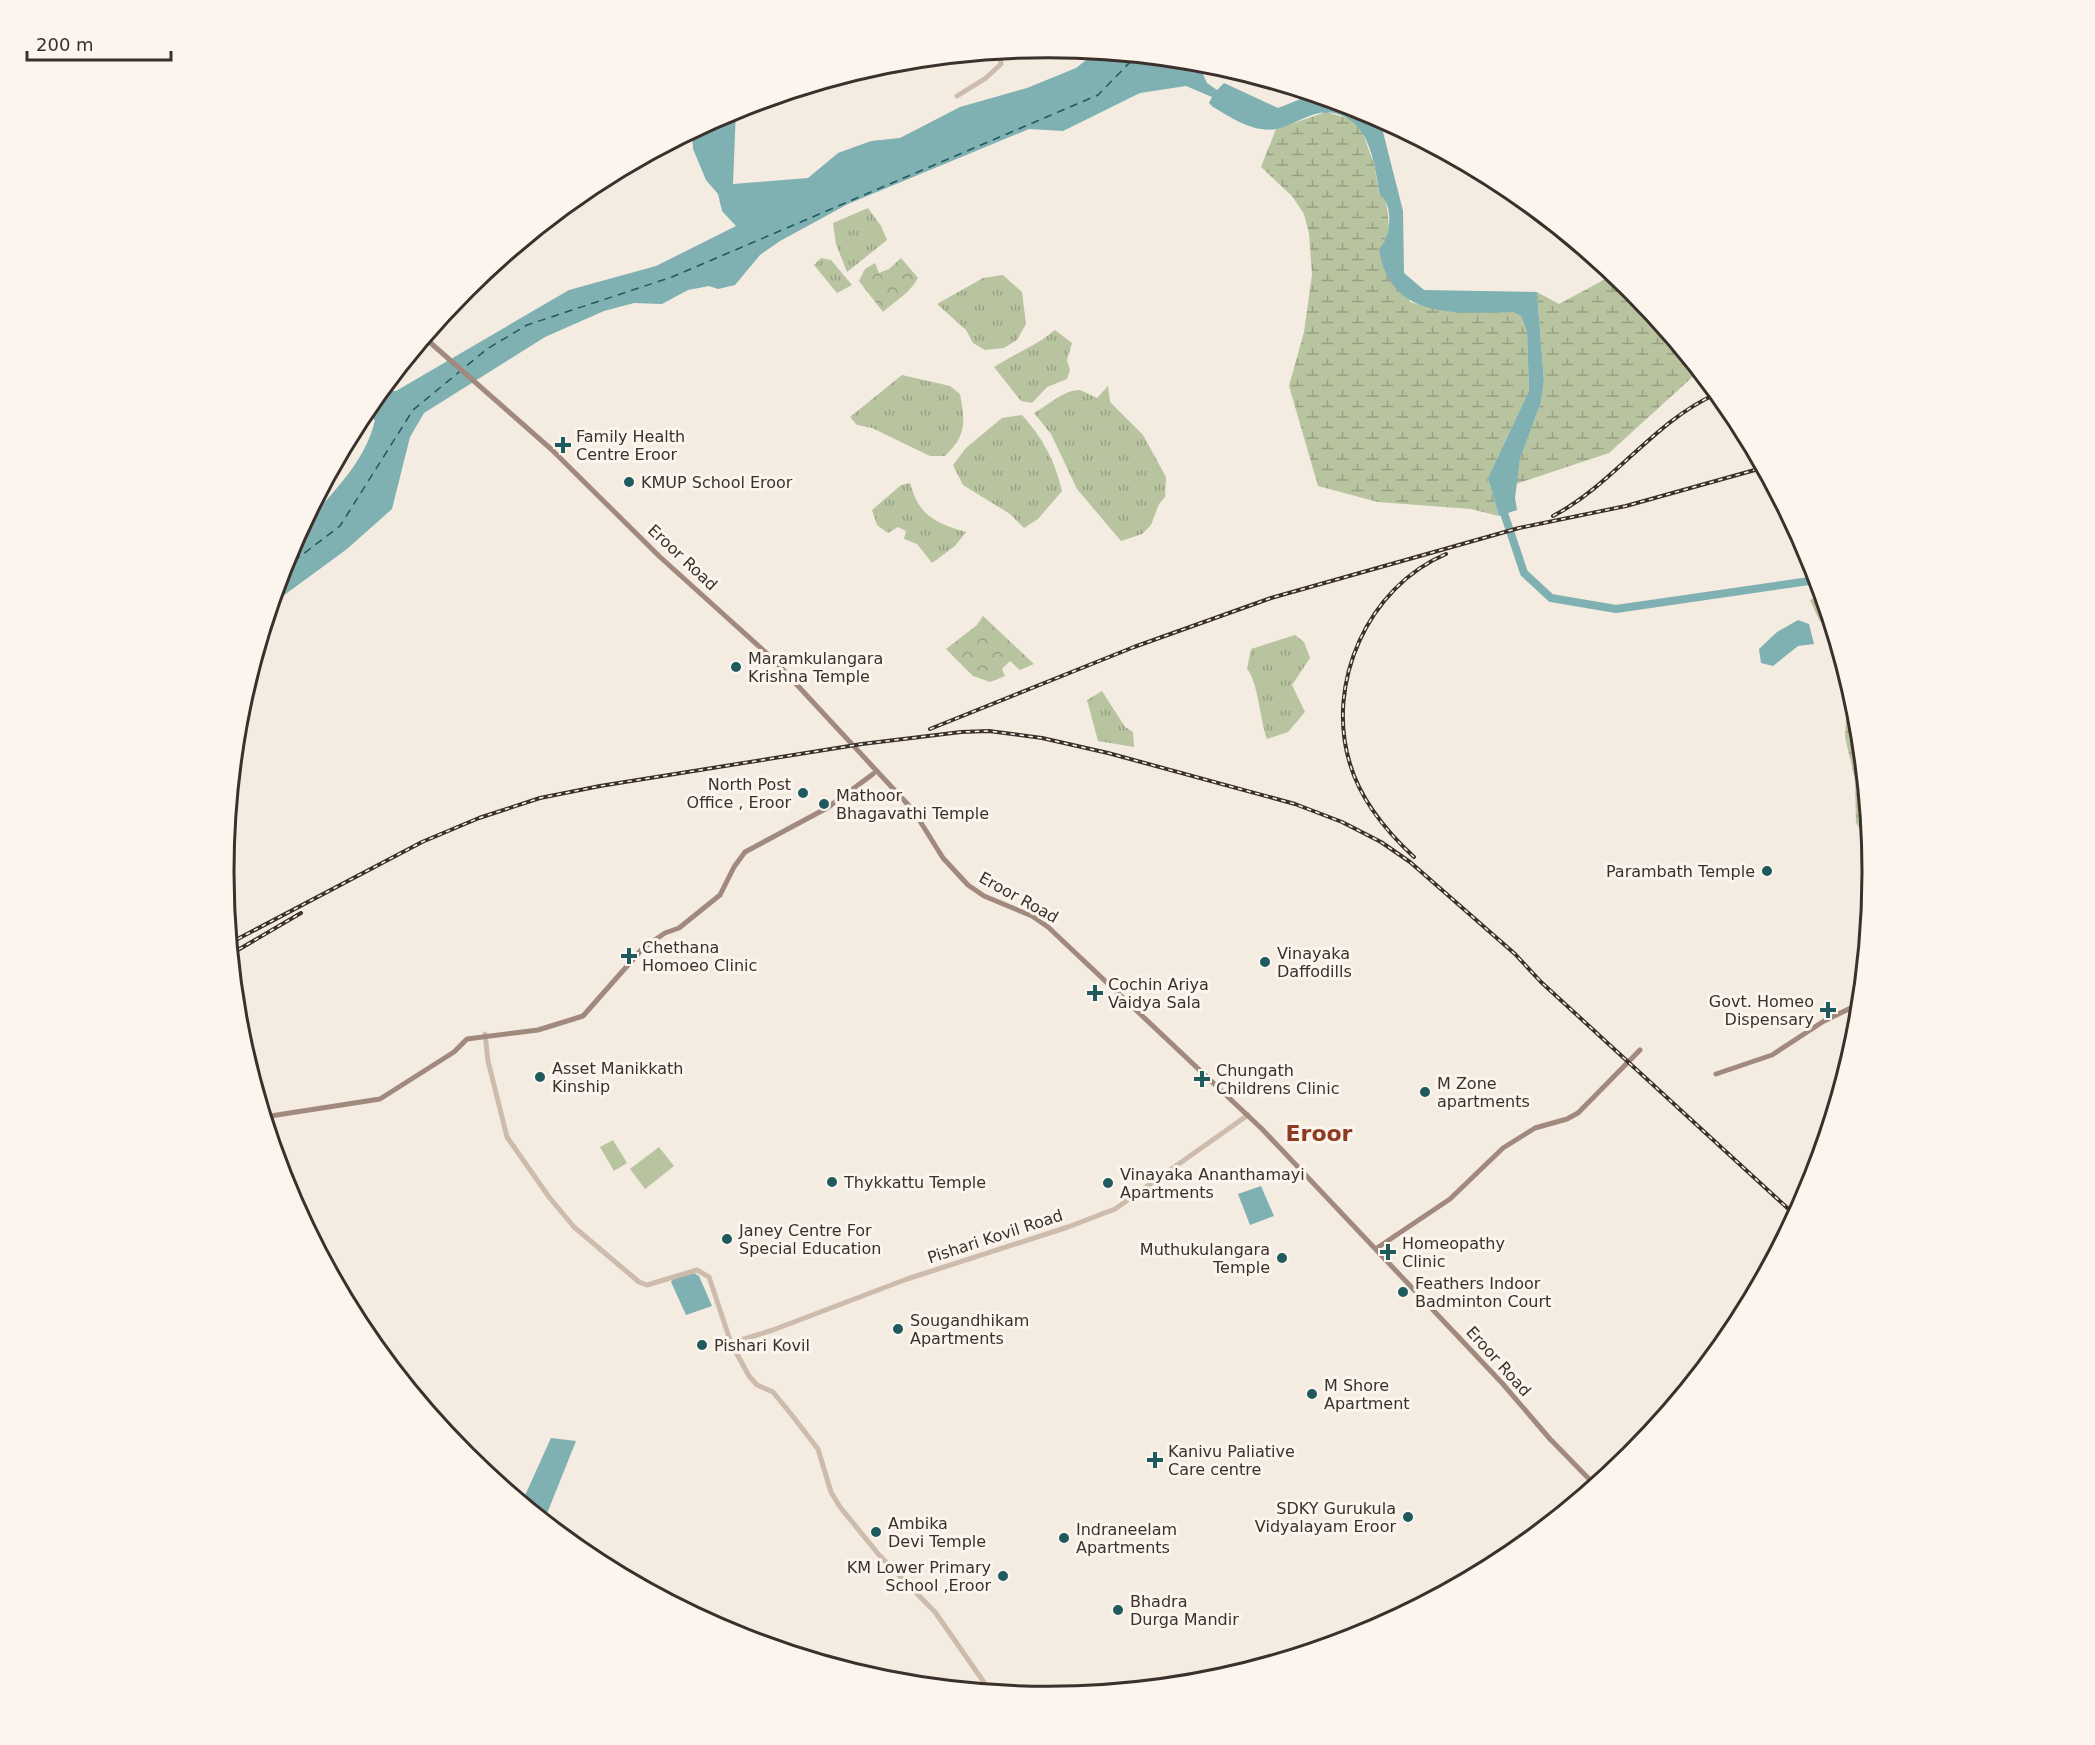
<svg xmlns="http://www.w3.org/2000/svg" width="2095" height="1745" viewBox="0 0 2095 1745" font-family="'DejaVu Sans',sans-serif">
<style>
.grass{fill:url(#grass-tufts)}
.forest{fill:url(#forest-crowns)}
.wetland{fill:url(#wetland-marsh)}
.pitch{fill:#b8c4a0}
.water{fill:#7fb0b2}
.lines{fill:none;stroke-linecap:round;stroke-linejoin:round}
.river{stroke:#7fb0b2;stroke-width:8}
.ferry{stroke:#1f5a5e;stroke-width:1.5;stroke-dasharray:8 6;stroke-linecap:butt}
.tertiary{stroke:#cdbbac;stroke-width:5}
.secondary{stroke:#a18a7d;stroke-width:5}
.rail-casing{stroke:#3b302b;stroke-width:4}
.rail{stroke:#fbf5ee;stroke-width:1.5;stroke-dasharray:4.5;stroke-linecap:butt}
.poi-dot{fill:#1f5a5e;stroke:#fbf5ee;stroke-width:2}
.labels{text-anchor:middle;stroke-width:6;stroke-linejoin:round;paint-order:stroke}
.poi-label{font-size:16px;fill:#3b302b;stroke:#fbf5ee;text-anchor:start}
.street-label{font-size:16px;fill:#3b302b;stroke:#fbf5ee}
.district-label{font-size:22px;font-weight:bold;fill:#8c3b22;stroke:#fbf5ee}
.rim{fill:none;stroke:#3b302b;stroke-width:3}
</style>
<defs>
<pattern id="grass-tufts" width="24" height="20" patternUnits="userSpaceOnUse" patternTransform="scale(1.5)"><rect width="24" height="20" fill="#b8c4a0"/><path d="M3 7l-1-3M5 7V3M7 7l1-3M15 17l-1-3M17 17v-4M19 17l1-3" fill="none" stroke="#97a083"/></pattern>
<pattern id="forest-crowns" width="20" height="18" patternUnits="userSpaceOnUse" patternTransform="scale(1.5)"><rect width="20" height="18" fill="#b8c4a0"/><path d="M2 6a3 3 0 1 1 6 0M12 15a3 3 0 1 1 6 0" fill="none" stroke="#97a083"/></pattern>
<pattern id="wetland-marsh" width="20" height="14" patternUnits="userSpaceOnUse" patternTransform="scale(1.5)"><rect width="20" height="14" fill="#b8c4a0"/><path d="M1 5h8M5 5V1M11 12h8M15 12V8" fill="none" stroke="#97a083"/></pattern>
</defs>
<rect width="100%" height="100%" fill="#f4ebe1"/>
<!-- grass -->
<path class="grass" d="M868,208L881,226L887,240L847,272L836,244L833,223Z
M821,258L831,260L852,285L837,293L814,265Z
M1003,275L1022,292L1026,324L1017,340L1004,348L985,350L973,343L966,330L937,304L983,278Z
M1055,330L1072,343L1067,360L1070,370L1067,379L1047,387L1032,403L1021,401L994,367C1014,354 1039,344 1055,330Z
M902,375L950,386L960,394C965,422 967,435 945,456H930L872,428L857,425L850,417Z
M1108,386L1110,402L1143,435L1166,477L1165,497L1159,504L1151,525L1142,534L1121,541L1077,489L1051,434L1034,413C1047,406 1064,390 1079,390C1084,391 1092,396 1097,398Z
M1022,415C1043,438 1055,461 1062,491L1038,519L1024,528L1010,514L963,485L953,465L966,448L1002,418Z
M910,483C919,516 935,523 966,532L955,546L932,563L917,544L904,539L906,531L898,527L888,533L877,525L872,510L901,485Z
M1295,635L1304,642L1310,658L1292,685L1305,712L1288,732L1267,739C1260,720 1258,681 1247,669L1251,649Z
M1102,691L1125,727L1133,732L1134,747L1098,741L1087,700Z"/>
<!-- forest -->
<path class="forest" d="M901,258L918,278C910,293 896,300 883,312L859,281L865,269L875,263L879,273L889,269Z
M983,616L1034,664L1020,670L1010,661L1002,669L1005,676L990,682L973,676L946,649L977,625Z"/>
<!-- wetland -->
<path class="wetland" d="M1326,112L1351,119L1362,131L1374,164L1379,193L1386,201L1389,226L1385,244L1410,302L1443,311L1514,312L1521,316L1527,332L1529,391L1488,478L1499,516L1471,509L1378,502L1318,486L1289,386L1304,332L1312,275L1309,233L1304,214L1292,196L1261,167L1276,129Z
M1613,275L1631,290L1698,372L1609,453L1516,484L1520,459L1541,402L1544,381L1537,292L1559,304Z
M1821,595L1832,633L1819,620L1810,600Z
M1848,684L1856,712L1869,843L1856,823L1855,780L1845,737Z"/>
<!-- pitch -->
<path class="pitch" d="M613,1140L627,1163L614,1171L600,1147Z
M659,1147L674,1166L645,1189L630,1169Z"/>
<!-- water -->
<path class="water" d="M1095,53L1198,63L1207,83L1217,90L1224,83L1278,108L1311,95L1363,111L1380,120L1403,211L1404,273L1424,290L1537,292L1544,381L1541,402L1520,459L1515,498L1517,510L1499,516L1488,478L1529,391L1527,332L1521,316L1513,312C1457,313 1390,321 1379,249C1390,239 1392,215 1386,202C1384,197 1379,196 1379,191C1374,160 1369,121 1334,113C1314,109 1295,125 1277,129C1253,133 1232,118 1213,107L1209,103L1212,97L1186,86L1140,93L1063,131L1029,129L848,204L780,241L760,255L735,285L718,289L709,286L688,290L662,304L634,303L604,311L545,337L424,413L410,437L392,509L347,549L272,604C279,581 284,554 298,535C325,497 364,468 375,420L363,414L381,391H396L569,290L656,266L736,226L722,211L718,194L706,180L693,149L692,132L736,109L733,184L808,178L838,153L871,141L900,138L960,107L1027,88L1076,68Z
M1798,620L1809,624L1814,644L1798,646L1773,666L1761,663L1759,649L1777,632Z
M1261,1186L1274,1216L1250,1225L1238,1194Z
M694,1273L699,1276L712,1306L686,1315L671,1282L675,1277Z
M551,1438L576,1441L544,1521L522,1502Z"/>
<g class="lines">
<!-- river -->
<path class="river" d="M1501,504L1524,573L1551,598L1616,609L1816,580"/>
<!-- ferry -->
<path class="ferry" d="M282,570L340,526L413,410L487,349L527,325L672,277L1098,95L1135,57"/>
<!-- tertiary -->
<path class="tertiary" d="M957,96L986,78L1001,64L999,53
M485,1034L488,1061L507,1137L549,1197L574,1227L639,1282L647,1285L697,1270L709,1277L731,1343L749,1376L757,1385L773,1392L791,1414L818,1449L831,1492L840,1507L880,1556L935,1612L990,1691
M731,1343L773,1330L907,1279L1068,1227L1115,1209L1248,1115"/>
<!-- secondary -->
<path class="secondary" d="M425,338L551,449L660,557L773,659L913,810L943,858L968,885L984,896L1032,916L1048,927L1262,1129L1502,1383L1550,1439L1595,1485
M1716,1074L1772,1055L1824,1021L1859,1004
M264,1117L380,1099L454,1052L467,1039L538,1030L583,1016L643,948L665,933L679,928L720,895L734,867L745,852L827,808L873,774
M1377,1248L1450,1199L1503,1148L1535,1128L1567,1119L1578,1113L1640,1050"/>
<defs>
<path id="rail" d="M1553,516C1614,484 1653,422 1716,394
M930,729L1134,647L1271,598L1519,528L1626,506L1762,468
M1414,857C1386,831 1361,801 1350,764C1325,683 1368,587 1446,554
M230,943L422,842L479,818L540,798L600,786L862,744L961,732L989,731L1042,738L1108,753L1295,804L1342,822L1381,842L1410,862L1515,954L1541,982L1795,1215
M231,954L301,913"/>
</defs>
<!-- rail casing -->
<use href="#rail" class="rail-casing"/>
<!-- rail -->
<use href="#rail" class="rail"/>
</g>
<!-- markers -->
<g class="poi-dot">
<path d="M560 436h6v6h6v6h-6v6h-6v-6h-6v-6h6z"/>
<circle cx="629" cy="482" r="6"/>
<circle cx="736" cy="667" r="6"/>
<circle cx="803" cy="793" r="6"/>
<circle cx="824" cy="804" r="6"/>
<circle cx="1767" cy="871" r="6"/>
<path d="M626 947h6v6h6v6h-6v6h-6v-6h-6v-6h6z"/>
<circle cx="1265" cy="962" r="6"/>
<path d="M1092 984h6v6h6v6h-6v6h-6v-6h-6v-6h6z"/>
<path d="M1825 1001h6v6h6v6h-6v6h-6v-6h-6v-6h6z"/>
<circle cx="540" cy="1077" r="6"/>
<path d="M1199 1070h6v6h6v6h-6v6h-6v-6h-6v-6h6z"/>
<circle cx="1425" cy="1092" r="6"/>
<circle cx="832" cy="1182" r="6"/>
<circle cx="1108" cy="1183" r="6"/>
<circle cx="727" cy="1239" r="6"/>
<path d="M1385 1243h6v6h6v6h-6v6h-6v-6h-6v-6h6z"/>
<circle cx="1282" cy="1258" r="6"/>
<circle cx="1403" cy="1292" r="6"/>
<circle cx="898" cy="1329" r="6"/>
<circle cx="702" cy="1345" r="6"/>
<circle cx="1312" cy="1394" r="6"/>
<path d="M1152 1451h6v6h6v6h-6v6h-6v-6h-6v-6h6z"/>
<circle cx="1408" cy="1517" r="6"/>
<circle cx="876" cy="1532" r="6"/>
<circle cx="1064" cy="1538" r="6"/>
<circle cx="1003" cy="1576" r="6"/>
<circle cx="1118" cy="1610" r="6"/>
</g>
<g class="labels">
<!-- poi labels -->
<g class="poi-label">
<text x="576" y="442">Family Health<tspan x="576" dy="18">Centre Eroor</tspan></text>
<text x="641" y="488">KMUP School Eroor</text>
<text x="748" y="664">Maramkulangara<tspan x="748" dy="18">Krishna Temple</tspan></text>
<text x="791" y="790" text-anchor="end">North Post<tspan x="791" dy="18">Office , Eroor</tspan></text>
<text x="836" y="801">Mathoor<tspan x="836" dy="18">Bhagavathi Temple</tspan></text>
<text x="1755" y="877" text-anchor="end">Parambath Temple</text>
<text x="642" y="953">Chethana<tspan x="642" dy="18">Homoeo Clinic</tspan></text>
<text x="1277" y="959">Vinayaka<tspan x="1277" dy="18">Daffodills</tspan></text>
<text x="1108" y="990">Cochin Ariya<tspan x="1108" dy="18">Vaidya Sala</tspan></text>
<text x="1814" y="1007" text-anchor="end">Govt. Homeo<tspan x="1814" dy="18">Dispensary</tspan></text>
<text x="552" y="1074">Asset Manikkath<tspan x="552" dy="18">Kinship</tspan></text>
<text x="1216" y="1076">Chungath<tspan x="1216" dy="18">Childrens Clinic</tspan></text>
<text x="1437" y="1089">M Zone<tspan x="1437" dy="18">apartments</tspan></text>
<text x="1120" y="1180">Vinayaka Ananthamayi<tspan x="1120" dy="18">Apartments</tspan></text>
<text x="844" y="1188">Thykkattu Temple</text>
<text x="739" y="1236">Janey Centre For<tspan x="739" dy="18">Special Education</tspan></text>
<text x="1402" y="1249">Homeopathy<tspan x="1402" dy="18">Clinic</tspan></text>
<text x="1270" y="1255" text-anchor="end">Muthukulangara<tspan x="1270" dy="18">Temple</tspan></text>
<text x="1415" y="1289">Feathers Indoor<tspan x="1415" dy="18">Badminton Court</tspan></text>
<text x="910" y="1326">Sougandhikam<tspan x="910" dy="18">Apartments</tspan></text>
<text x="714" y="1351">Pishari Kovil</text>
<text x="1324" y="1391">M Shore<tspan x="1324" dy="18">Apartment</tspan></text>
<text x="1168" y="1457">Kanivu Paliative<tspan x="1168" dy="18">Care centre</tspan></text>
<text x="1396" y="1514" text-anchor="end">SDKY Gurukula<tspan x="1396" dy="18">Vidyalayam Eroor</tspan></text>
<text x="888" y="1529">Ambika<tspan x="888" dy="18">Devi Temple</tspan></text>
<text x="1076" y="1535">Indraneelam<tspan x="1076" dy="18">Apartments</tspan></text>
<text x="991" y="1573" text-anchor="end">KM Lower Primary<tspan x="991" dy="18">School ,Eroor</tspan></text>
<text x="1130" y="1607">Bhadra<tspan x="1130" dy="18">Durga Mandir</tspan></text>
</g>
<!-- street labels -->
<g class="street-label">
<text transform="translate(683 557) rotate(43)" y="6">Eroor Road</text>
<text transform="translate(1019 897) rotate(29)" y="6">Eroor Road</text>
<text transform="translate(995 1236) rotate(-18)" y="6">Pishari Kovil Road</text>
<text transform="translate(1499 1361) rotate(48)" y="6">Eroor Road</text>
</g>
<!-- district labels -->
<g class="district-label">
<text x="1319" y="1141">Eroor</text>
</g>
</g>
<!-- crop -->
<path d="M0 0H2095V1745H0ZM234 872a814 814 0 1 1 1628 0a814 814 0 1 1-1628 0Z" fill="#fbf5ee" fill-rule="evenodd"/>
<path class="rim" d="M234 872a814 814 0 1 1 1628 0a814 814 0 1 1-1628 0Z"/>
<!-- scale -->
<path d="M27 51v9h144v-9" fill="none" stroke="#3b302b" stroke-width="3"/>
<text x="36" y="51" font-size="18" fill="#3b302b" stroke="#fbf5ee" stroke-width="4.5" paint-order="stroke">200 m</text>
</svg>
